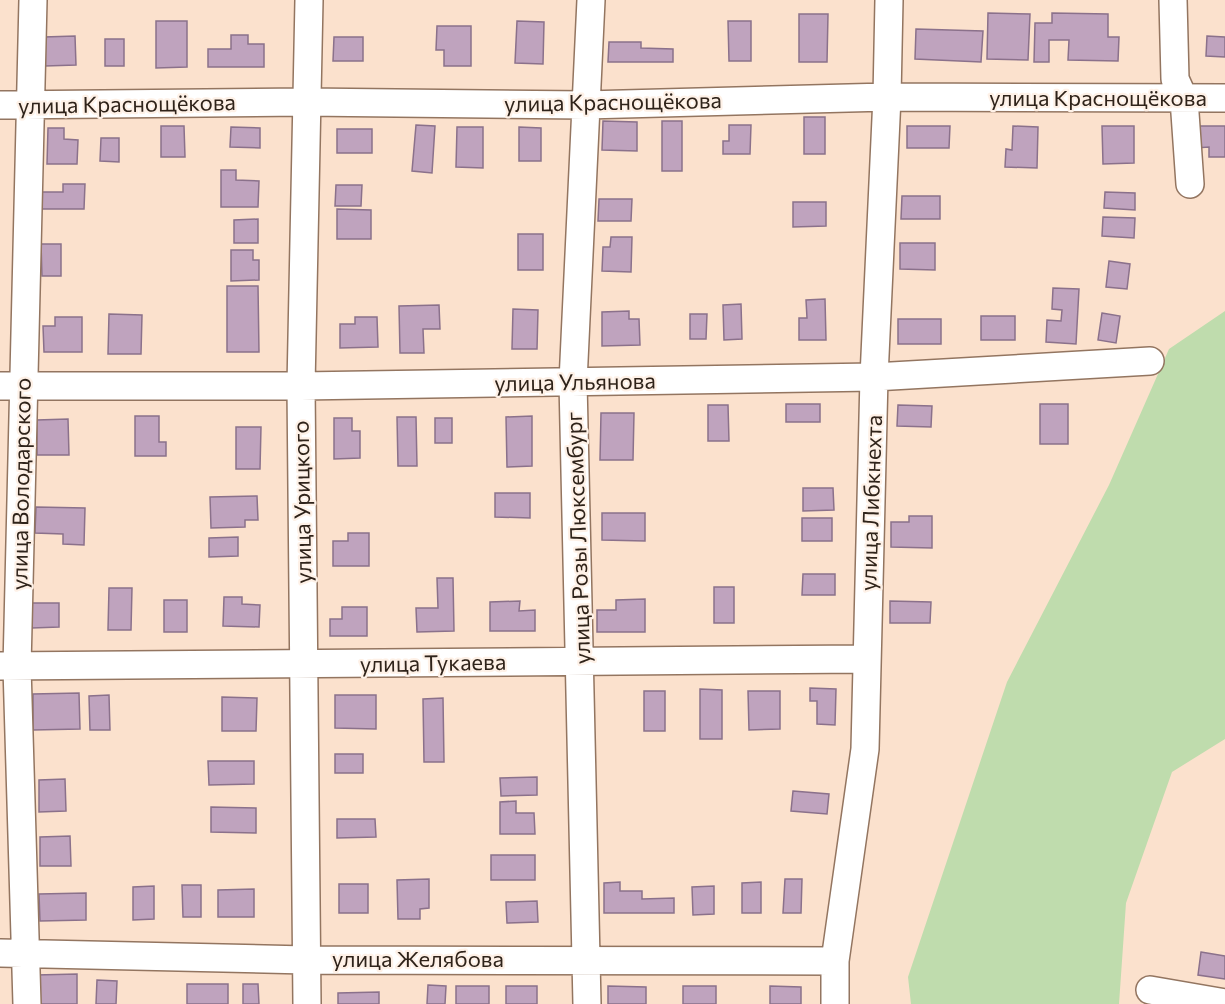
<svg xmlns="http://www.w3.org/2000/svg" width="1225" height="1004" viewBox="0 0 1225 1004" font-family="Commissioner,sans-serif">
<style>
.green{fill:#bfdcad}
.building{fill:#bfa3be;stroke:#8b718b;stroke-width:1.5}
.lines{fill:none;stroke-linecap:round;stroke-linejoin:round}
.minor-casing{stroke:#937560;stroke-width:30}
.minor{stroke:#fff;stroke-width:27}
.labels{text-anchor:middle;stroke-width:4.5;stroke-linejoin:round;paint-order:stroke}
.street-label{font-size:22px;fill:#2f231a;stroke:#fef1e7}
</style>
<rect width="100%" height="100%" fill="#fbe1cd"/>
<!-- green -->
<path class="green" d="M1225,311V739L1172,772L1126,903L1119,1004H911L908,977L1007,682L1109,485L1169,349Z"/>
<!-- building -->
<path class="building" d="M988,13L1030,14L1028,60L987,59Z
M1052,13L1108,14V37H1119L1118,61L1068,60L1069,40H1049V62H1034L1035,23H1052Z
M799,14H828L827,62H799Z
M156,21H187V67L156,68Z
M517,21L544,22L543,64L515,63Z
M728,21H751V61H729Z
M437,26H471V66H444V50H436Z
M916,29L983,31L981,62L915,59Z
M231,35H248V44H264V67H208V49H231Z
M75,36L76,65L45,66L44,37Z
M1207,36L1225,37V57L1206,56Z
M334,37H363V61H333Z
M105,39H124V66H105Z
M609,42H641V48L673,49V62H608Z
M804,117H825V154H804Z
M603,121L637,122V151L602,150Z
M662,121H682V171H662Z
M416,125L435,126L432,173L412,171Z
M729,125H751L750,154H723V141H729Z
M161,126H184L185,157H161Z
M907,126H950L949,148H907Z
M1013,126L1038,127L1037,168L1005,167L1006,149L1012,150Z
M1102,126H1134V163L1103,164Z
M1195,126H1225V157H1209V147L1195,148Z
M231,127L260,128V148L230,147Z
M457,127H483V168L456,167Z
M519,127L541,128V161H519Z
M48,128H64V139L78,140L77,164H47Z
M337,129H372V153H337Z
M101,138H119V162L100,161Z
M221,170H236V180L259,181L258,207H221Z
M63,184H85L84,209H42V192H63Z
M336,185H362L361,206H335Z
M1105,192L1135,193V210L1104,208Z
M902,196H940V219H901Z
M599,199H632L631,221H598Z
M793,202H826V226L793,227Z
M337,209L371,210V239H337Z
M1103,217L1135,218L1134,238L1102,236Z
M258,219V243H234V220Z
M518,234H543V270H518Z
M611,237H632L631,272L602,271L603,247H610Z
M900,243H935V270L900,269Z
M41,244H61V276H42Z
M231,250H253V260H259V280L231,281Z
M1109,261L1130,264L1127,289L1106,287Z
M227,286H258L259,352H227Z
M1053,288L1079,289L1076,344L1046,342L1047,320L1061,321L1062,310L1052,309Z
M825,299L826,340H799V318H807L806,300Z
M741,304L742,339L724,340L723,305Z
M439,305L440,329H423L424,353H400L399,306Z
M513,309L538,310L537,349H512Z
M629,311V319H639L640,345L602,346V312Z
M1102,313L1120,316L1116,343L1098,340Z
M109,314L142,315L141,354H108Z
M690,314H707L706,339H690Z
M981,316H1015V340H981Z
M55,317H82V352H44L43,326H55Z
M355,317H377L378,347L340,348V324H355Z
M898,319H941V344H898Z
M786,404H820V422H786Z
M1040,404H1068V444H1040Z
M708,405H728L729,441H708Z
M898,405L932,406L931,427L897,426Z
M601,413H634L633,460H600Z
M135,416H159V442H166V456H135Z
M532,416V466L507,467L506,417Z
M397,417H416L417,466H398Z
M334,418H352V431H360V458L334,459Z
M435,418H452V443H435Z
M68,419L69,455H37V420Z
M236,427H261L260,469H236Z
M803,488H833L834,510L803,511Z
M495,493H530V518L495,517Z
M257,496L258,520H245V527L211,528L210,497Z
M36,507L85,508L84,545L63,544V534L35,533Z
M602,513H645V541L602,540Z
M909,516H932V548L891,547V522H909Z
M802,518H832V541H802Z
M348,533H369V566H333V541H348Z
M238,537V556L209,557V538Z
M803,574H835V595H802Z
M437,578H453L454,631L417,632L416,608H438Z
M714,587H734V623H714Z
M109,588H132L131,630H108Z
M224,597H242V604L260,605L259,627L223,626Z
M645,599V632H597V610H616V600Z
M164,600H187V632H164Z
M520,601L519,611L535,610V631H490V602Z
M890,601L931,602L930,623H890Z
M32,603H59V627L32,628Z
M342,607H367V636H330V619H342Z
M810,688L836,689L835,725L817,724V701H810Z
M700,689L722,690V739H700Z
M644,691H665V731H644Z
M748,691H780V729L749,730Z
M79,693L80,729L33,730V694Z
M109,695L110,730H90L89,696Z
M335,695H376V729L335,728Z
M222,697L257,698L256,731H222Z
M443,698L444,762H424L423,699Z
M335,754H363V773H335Z
M208,761H254V784L209,785Z
M537,777V795L501,796L500,778Z
M65,779L66,811L39,812V780Z
M793,791L829,794L827,814L791,811Z
M516,801V813H534L535,834H500V802Z
M211,807L256,808V833L211,832Z
M337,819H375L376,837L337,838Z
M70,836L71,866H40V837Z
M491,855H535V880H491Z
M429,879V908L420,909V919H398L397,880Z
M785,879H802L801,913H783Z
M620,882V891H642V899L674,898V913H604V883Z
M761,882V913H742V883Z
M339,884H368V913H339Z
M182,885H201V917H183Z
M154,886V919L133,920V887Z
M714,886V914L693,915L692,887Z
M254,889V917H218V890Z
M86,893V920L40,921L39,894Z
M537,901L538,922L507,923L506,902Z
M1201,952L1225,956V979L1198,975Z
M77,974V1004H37L36,975Z
M97,980L117,981L116,1004H96Z
M187,984H228V1004H187Z
M243,984H258L259,1004H243Z
M428,985L446,986L445,1004H427Z
M456,986H489V1004H456Z
M506,986H537V1004H506Z
M608,986L646,987V1004H608Z
M683,986H716V1004H683Z
M770,986L801,987V1004H770Z
M379,992V1004H338V993Z"/>
<g class="lines">
<defs>
<path id="minor" d="M1173,0L1175,79L1184,99L1190,184
M0,105L305,102L586,105L887,97L1225,98
M0,386H301L874,377L1150,361
M0,666L866,659
M0,953L306,960L835,961
M1150,990L1225,1003
M27,1004L17,667L33,0
M307,1004L301,386L309,0
M587,1004L573,382L591,0
M835,1004V961L865,749L874,377L887,97L889,0"/>
</defs>
<!-- minor casing -->
<use href="#minor" class="minor-casing"/>
<!-- minor -->
<use href="#minor" class="minor"/>
</g>
<g class="labels">
<!-- street labels -->
<g class="street-label">
<text x="1098" y="106">улица Краснощёкова</text>
<text transform="translate(613 102) rotate(-1)" y="8">улица Краснощёкова</text>
<text transform="translate(127 104) rotate(-1)" y="8">улица Краснощёкова</text>
<text transform="translate(575 382) rotate(-1)" y="8">улица Ульянова</text>
<text transform="translate(21 484) rotate(-89)" y="8">улица Володарского</text>
<text transform="translate(302 502) rotate(-91)" y="8">улица Урицкого</text>
<text transform="translate(871 503) rotate(-88)" y="8">улица Либкнехта</text>
<text transform="translate(578 538) rotate(-92)" y="8">улица Розы Люксембург</text>
<text transform="translate(433 663) rotate(-1)" y="8">улица Тукаева</text>
<text x="418" y="967">улица Желябова</text>
</g>
</g>
</svg>
